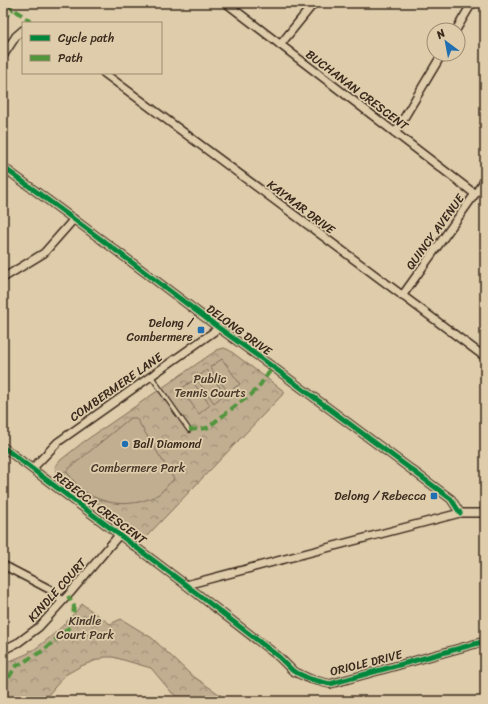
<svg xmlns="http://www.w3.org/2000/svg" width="488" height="704" viewBox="0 0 488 704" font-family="Sriracha,sans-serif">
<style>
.forest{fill:url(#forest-crowns);stroke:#7e6c58}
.garden{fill:#c1ae91;stroke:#7e6c58}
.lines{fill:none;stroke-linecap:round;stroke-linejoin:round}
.lane-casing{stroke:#3b2a1e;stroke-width:6}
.street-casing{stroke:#3b2a1e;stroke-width:10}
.lane{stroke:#dfccaa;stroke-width:3.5}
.street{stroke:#dfccaa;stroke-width:7}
.quiet{stroke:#51953d;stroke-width:4;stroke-dasharray:8 4;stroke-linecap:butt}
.cycleway-casing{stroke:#dfccaa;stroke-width:8}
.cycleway{stroke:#00873e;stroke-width:5}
.poi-dot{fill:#1f6fb2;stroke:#dfccaa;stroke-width:1.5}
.labels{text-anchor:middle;stroke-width:3.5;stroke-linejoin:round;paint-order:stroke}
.street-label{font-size:12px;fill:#3b2a1e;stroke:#dfccaa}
.poi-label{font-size:12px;fill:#3b2a1e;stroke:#dfccaa;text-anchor:end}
.park-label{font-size:12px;fill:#48372a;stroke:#dfccaa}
</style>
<defs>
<pattern id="forest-crowns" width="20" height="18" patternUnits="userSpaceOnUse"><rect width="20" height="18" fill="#c1ae91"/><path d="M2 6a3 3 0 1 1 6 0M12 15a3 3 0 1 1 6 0" fill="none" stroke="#9e8e76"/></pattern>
</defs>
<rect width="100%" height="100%" fill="#dfccaa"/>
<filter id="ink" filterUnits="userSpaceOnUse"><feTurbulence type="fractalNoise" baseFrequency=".025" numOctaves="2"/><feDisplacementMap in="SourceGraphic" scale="8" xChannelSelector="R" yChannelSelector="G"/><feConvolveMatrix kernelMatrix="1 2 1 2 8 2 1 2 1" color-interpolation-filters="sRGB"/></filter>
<g filter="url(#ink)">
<!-- forest -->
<path class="forest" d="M224,348L229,350L285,392L144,539L56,471L55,467L57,463L82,443L217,350Z
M82,604L110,624L121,619L152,638L190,674L229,701H190L179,697L172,693L151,668L113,657H105L81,666L65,675L49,694L35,701H3V664L29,653L30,650L32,651C51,638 68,622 82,604Z"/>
<!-- garden -->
<path class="garden" d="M222,359L240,384L228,392L210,367Z
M207,370L225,394L214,403L196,378Z
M192,381L210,405L199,414L181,389Z
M130,418H136L174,479C169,483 164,490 159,494C134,509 101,506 80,488C75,483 70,476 66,471Z"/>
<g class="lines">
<defs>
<path id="lane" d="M151,376L189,430"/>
<path id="street" d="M226,3L475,194
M456,30L472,3
M280,45L314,3
M3,56L16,36L23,30
M104,73L485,357
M395,133L442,54
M3,167L106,243L219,328L273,367L451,499L460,513
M3,278L44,253L74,219
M402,296L485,180
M3,447L186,585L279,657L293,671L310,679L330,684L482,642H485
M32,469L58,442L219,328
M3,565L51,590L62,601
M186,585L460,513H485
M3,650L19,642L39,627L70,593L119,535"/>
</defs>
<!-- lane casing -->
<use href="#lane" class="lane-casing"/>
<!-- street casing -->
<use href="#street" class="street-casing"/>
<!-- lane -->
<use href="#lane" class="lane"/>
<!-- street -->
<use href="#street" class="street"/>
<!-- quiet -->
<path class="quiet" d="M6,3L32,23
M3,19L13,9
M189,430L207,428L239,403L251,395L260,385L273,367
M3,688L15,667L44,650L72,625L74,606L68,596"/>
<defs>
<path id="cycleway" d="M3,167L106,243L219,328L273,367L451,499L460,513
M3,447L186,585L279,657L293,671L310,679L330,684L482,642H485"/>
</defs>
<!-- cycleway casing -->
<use href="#cycleway" class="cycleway-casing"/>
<!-- cycleway -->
<use href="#cycleway" class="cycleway"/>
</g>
</g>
<!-- markers -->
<g class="poi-dot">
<rect x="197" y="326" width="8" height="8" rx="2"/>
<circle cx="125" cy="444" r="4"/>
<rect x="430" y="492" width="8" height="8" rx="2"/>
</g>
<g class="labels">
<!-- street labels -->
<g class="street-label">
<text transform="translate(357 90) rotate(37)" y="4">BUCHANAN CRESCENT</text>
<text transform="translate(301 207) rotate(37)" y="4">KAYMAR DRIVE</text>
<text transform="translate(435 232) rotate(-54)" y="4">QUINCY AVENUE</text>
<text transform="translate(239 330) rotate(36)" y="4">DELONG DRIVE</text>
<text transform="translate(116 387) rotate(-35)" y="4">COMBERMERE LANE</text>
<text transform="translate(100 508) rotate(37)" y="4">REBECCA CRESCENT</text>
<text transform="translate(57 590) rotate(-48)" y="4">KINDLE COURT</text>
<text transform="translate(366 663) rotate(-14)" y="4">ORIOLE DRIVE</text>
</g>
<!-- poi labels -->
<g class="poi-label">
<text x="193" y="327">Delong /<tspan x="193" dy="14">Combermere</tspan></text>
<text x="133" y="448" text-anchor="start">Ball Diamond</text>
<text x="426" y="500">Delong / Rebecca</text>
</g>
<!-- park labels -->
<g class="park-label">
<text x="210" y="383">Public<tspan x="210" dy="14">Tennis Courts</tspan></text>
<text x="138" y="472">Combermere Park</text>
<text x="85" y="625">Kindle<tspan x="85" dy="14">Court Park</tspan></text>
</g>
</g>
<!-- margin -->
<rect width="488" height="704" fill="none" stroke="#dfccaa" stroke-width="16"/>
<rect x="8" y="8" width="472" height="688" fill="none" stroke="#3b2a1e" stroke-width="1.5" filter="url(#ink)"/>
<!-- legend -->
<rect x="22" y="22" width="140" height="52" fill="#dfccaa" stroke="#9d8b72"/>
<rect x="30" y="35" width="20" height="6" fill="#00873e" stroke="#9d8b72"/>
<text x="58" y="42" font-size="12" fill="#3b2a1e">Cycle path</text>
<rect x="30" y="55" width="20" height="6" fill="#51953d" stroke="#9d8b72"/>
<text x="58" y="62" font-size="12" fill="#3b2a1e">Path</text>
<!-- north arrow -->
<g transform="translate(446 42) rotate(328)"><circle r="19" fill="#dfccaa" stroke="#9d8b72"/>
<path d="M0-3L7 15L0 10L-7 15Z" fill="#1f6fb2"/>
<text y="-6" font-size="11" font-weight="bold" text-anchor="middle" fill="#3b2a1e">N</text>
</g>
</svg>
